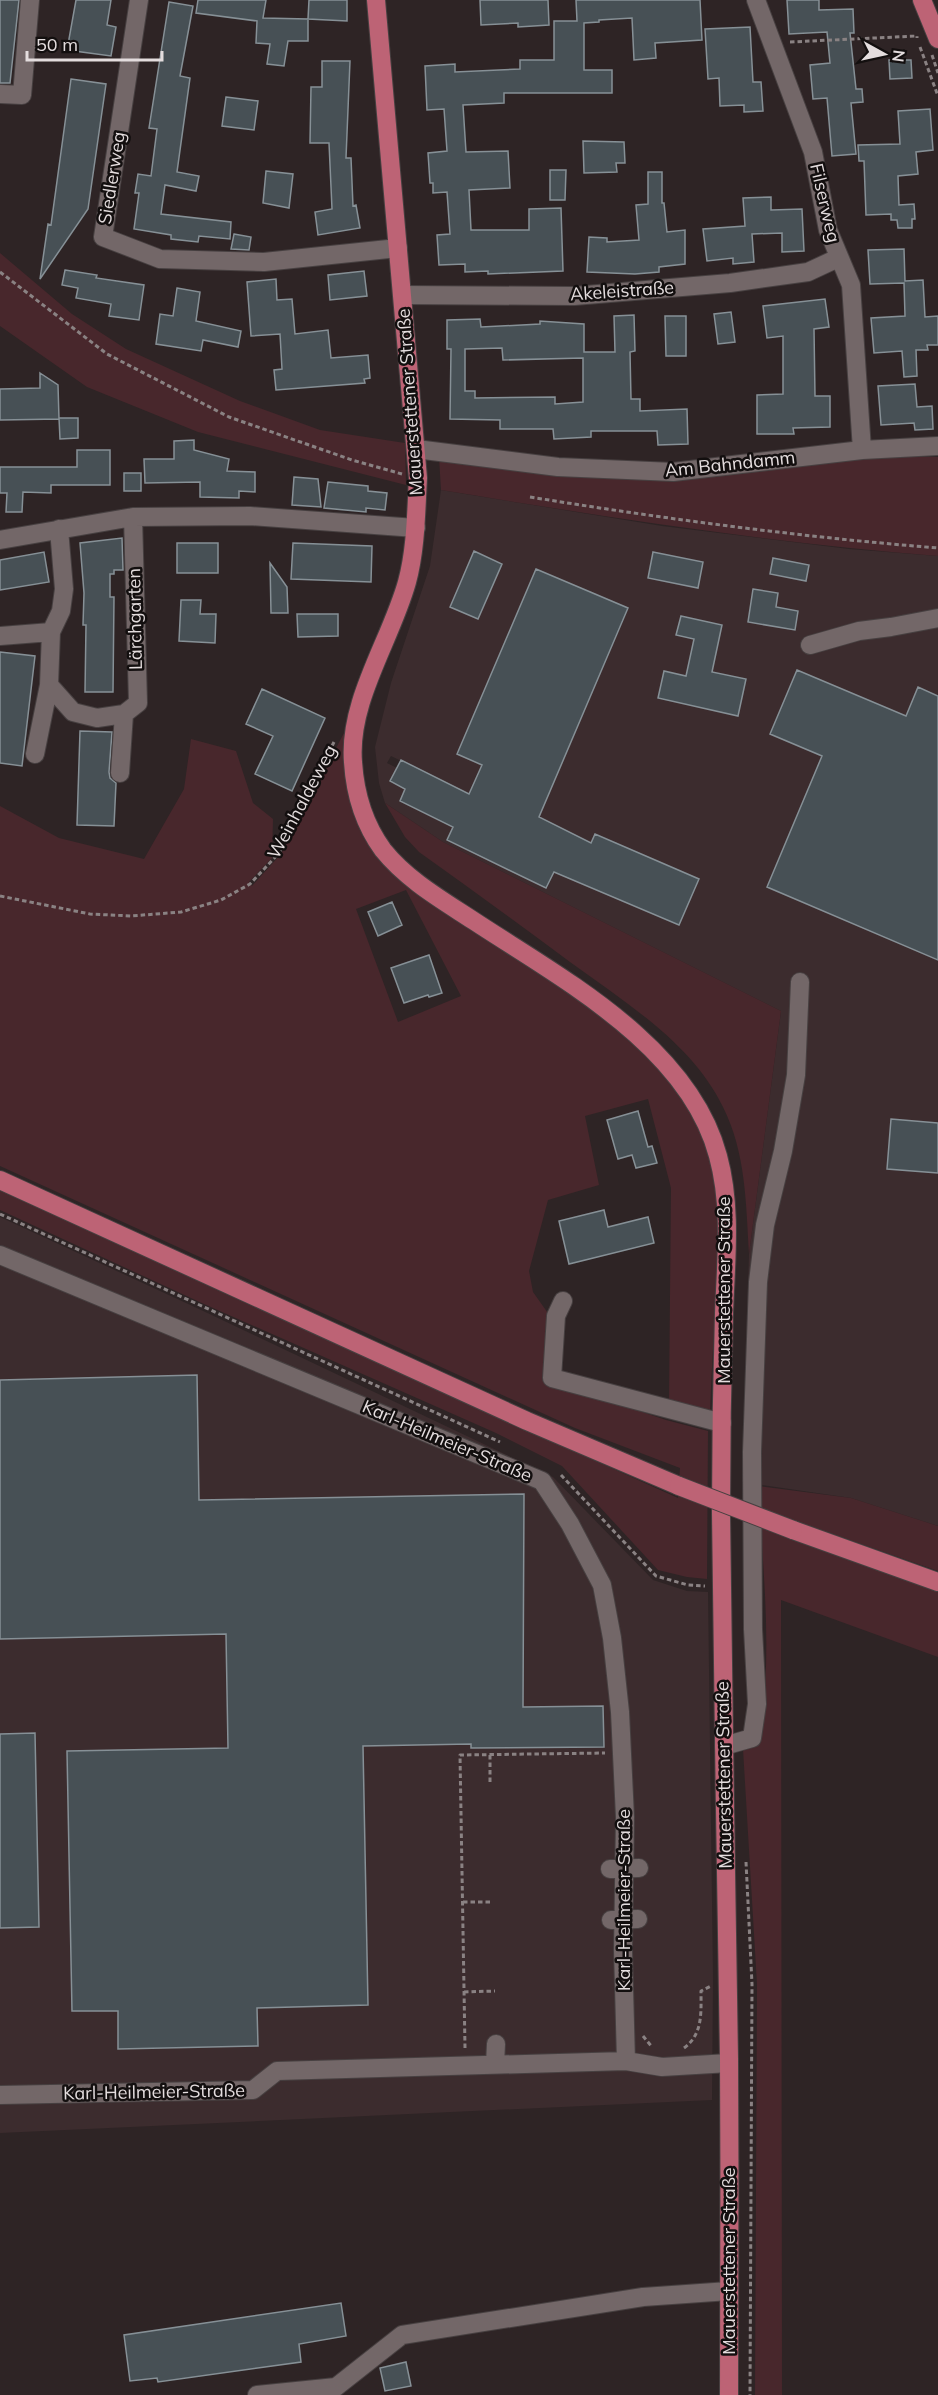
<svg xmlns="http://www.w3.org/2000/svg" width="938" height="2395" viewBox="0 0 938 2395" font-family="Mulish,sans-serif">
<style>
.built{fill:#3c2c2e;fill-rule:evenodd}
.green{fill:#48272c;fill-rule:evenodd}
.building{fill:#475055;stroke:#869096;stroke-width:1.5;fill-rule:evenodd}
.lines{fill:none;stroke-linecap:round;stroke-linejoin:round}
.minor-casing{stroke:#474041;stroke-width:20}
.major-casing{stroke:#474041;stroke-width:20}
.path{stroke:#8a8283;stroke-width:3;stroke-dasharray:4.5 3;stroke-linecap:butt}
.minor{stroke:#736768;stroke-width:18}
.major{stroke:#bd6375;stroke-width:18}
.major-bridge-casing{stroke:#474041;stroke-width:20;stroke-linecap:butt}
.major-bridge{stroke:#bd6375;stroke-width:18}
.labels{text-anchor:middle;stroke-width:5;stroke-linejoin:round;paint-order:stroke}
.street-label{font-size:18px;fill:#e4ddde;stroke:#130f0f}
</style>
<rect width="100%" height="100%" fill="#2e2425"/>
<!-- built -->
<path class="built" d="M441,490L662,526L849,549L938,556V696L918,688L906,716L797,670L770,734L822,756L767,887L938,960V1123L892,1119L887,1168L938,1173V1526L851,1498L742,1482L749,1254L781,1011L443,842L385,803L379,783L375,747L391,683L430,566ZM653,552L703,562L698,588L648,578ZM536,569L628,609L549,793L457,754ZM753,589L776,607L798,611L795,630L748,621ZM681,616L722,625L712,672L746,679L738,715L658,698L664,671L686,676L694,639L677,635ZM391,756L469,794L474,785L573,834L547,888L447,840L453,827L400,801L405,789L390,781L397,768L387,763ZM595,835L698,879L679,925L575,881Z
M0,1217L199,1309L553,1477L653,1580L687,1591L708,1592L713,1979L712,2100L0,2133Z"/>
<!-- green -->
<path class="green" d="M0,253L72,314L126,349L240,401L320,430L405,443L406,485L198,432L87,387L0,326Z
M862,455L938,457V556C771,543 606,517 441,490L439,457L557,474Z
M346,729V755L360,826L646,1052C672,1082 700,1114 711,1152C718,1175 716,1201 717,1225C718,1288 712,1351 710,1413L669,1404L671,1188L648,1099L585,1116L599,1185L548,1200L529,1271L533,1292L550,1316L547,1380L666,1420L708,1431L707,1579L687,1577L658,1570L562,1466L496,1433L204,1304L0,1210V1189L111,1237L211,1287L678,1498L680,1468L575,1428L0,1166V806L59,838L144,859L184,789L191,739L236,751L253,803L273,819L272,858L249,882L252,886L281,854ZM406,890L461,996L398,1022L356,909Z
M385,803L443,842L781,1011L749,1254C746,1204 746,1153 723,1107C692,1043 626,1003 570,962C520,925 470,888 419,852L405,837Z
M758,1486L851,1498L938,1526V1571L793,1520L792,1540L938,1592V1657L781,1600L782,2395H755L757,1984L743,1749L758,1745C774,1660 763,1572 758,1486Z"/>
<!-- building -->
<path class="building" d="M0,0H19L10,83H0Z
M76,0H111L107,25L116,27L111,56L67,50Z
M198,0H266L263,18L308,19V41H288L284,66L267,64L270,44L256,43L257,21L196,13Z
M309,0H347V21L308,19Z
M480,0H548L549,25L518,27V23L481,25Z
M576,0H700L702,40L655,43L656,58L634,60L632,18L599,20V22L584,23V70H612V93H504V103L463,105L466,152L508,151L510,188L469,190L471,230H529V209L561,208L563,271L488,274V271L465,272V264L439,265L437,235L450,234L447,192L433,193V183H430L428,153L447,151L444,109L427,110L425,66L455,64V72L520,69V60H554V21H577Z
M787,0H819V10L853,9L854,33H850L856,89H862L863,102L851,103L856,154L832,156L827,98L813,99L810,65L830,63L827,32L789,34Z
M169,2L193,6L180,76L190,78L177,172L199,176L196,191L165,185L161,214L231,222L230,239L199,236L198,242L171,239V235L134,229L139,193H135L138,174L151,176L157,129L149,128Z
M750,27L753,82H761L763,111L744,112V105L720,106L719,78L708,79L705,29Z
M889,60H911L912,78L890,79Z
M322,61H350L346,158H351L353,206L356,205L360,228L318,235L315,212L332,209L329,143H310L311,87H322Z
M71,79L106,84L88,209L40,279L48,224L51,225Z
M226,97L258,101L254,130L222,126Z
M930,109L933,150L916,152L918,174L898,176L899,205L914,204L915,219H912V228H898L897,220H891V214L866,215L864,161H859L858,145L900,144L898,111Z
M583,141L624,142L625,163H616L617,172L584,173Z
M550,170H566L565,200H550Z
M266,171L293,174L289,208L263,203Z
M648,172H662V203H664L667,232L685,230V264L659,267V272L635,274L587,272L589,237L607,238V242L639,240L636,205L648,204Z
M771,197V210L802,209L804,251L782,252V233L752,234L754,262L733,264V258L707,261L703,229L745,226L743,198Z
M234,234L251,237L249,250L231,249Z
M904,249L905,281L923,280L925,317L938,316V345H927L928,350H916L917,376L904,377L902,351L874,353L871,318L905,316L904,283L870,284L868,250Z
M65,270L97,275L96,278L144,285L139,320L109,316L111,304L76,298L78,288L62,285Z
M364,271L367,296L330,300L328,275Z
M276,279L277,300L292,299L295,334L328,330L331,358L368,355L370,378L364,379L365,383L276,390L274,370L282,369L280,334L251,336L247,282Z
M177,288L200,292L196,321L241,331L238,347L203,340L201,351L156,344L160,314L173,316Z
M825,299L829,327L814,329L815,396H830V427L793,428L794,434H757V395L783,394V336L767,338L763,306Z
M731,312L735,342L718,344L714,314Z
M634,315L635,351L630,352L631,399H640V411L687,409L688,444L658,445L657,431H591V437L554,439L553,429H500V420L450,419L451,349H447V320L480,319L481,327L540,324V321L584,324V352H615L614,316ZM502,348L503,360L583,358V402L555,404V397L475,398V391H465V349Z
M665,316H686V356H666Z
M40,373L58,385L59,419L0,420V389L40,388Z
M915,384L917,407L932,406L933,429L915,430L914,423L881,425L878,386Z
M59,418H78V438L60,439Z
M194,440V450L229,459L227,471L255,472V492L239,491V498L200,497V482L145,483L144,459H174V441Z
M77,450H110V485H51V493L23,492L22,512H6L7,493H0V467H77Z
M124,473H141V491H124Z
M294,477L318,479L321,507L292,505Z
M328,482L368,486V491L387,493L385,510L366,508V512L324,508Z
M122,538L123,570H114V574H110V597H114L113,692H85L86,625H83L84,593L80,543Z
M177,543H218V573H177Z
M293,543L372,546L371,582L291,579Z
M474,551L502,564L478,619L450,607Z
M44,552L49,582L0,590V560Z
M653,552L703,562L698,588L648,578Z
M773,558L809,565L806,581L770,574Z
M270,563L287,587L288,613H271Z
M536,569L628,608L539,817L591,843L595,834L699,879L679,925L554,872L546,888L447,840L453,827L400,801L405,789L390,781L401,760L469,794L482,765L457,754Z
M753,589L778,593L776,607L798,611L795,630L748,622Z
M181,600H201L200,614H216L215,643L179,641Z
M297,614H338V636L298,637Z
M681,616L722,625L712,672L746,679L738,716L658,698L664,671L686,676L694,639L676,635Z
M0,652L35,656L22,766L0,763Z
M797,670L906,716L918,687L938,696V960L767,887L822,756L770,734Z
M262,689L325,718L292,791L255,774L273,736L246,724Z
M80,731L112,732L109,772L110,778L116,783L114,826L77,825Z
M392,902L402,925L378,936L368,912Z
M429,955L442,993L429,997L428,995L404,1003L391,968Z
M638,1111L648,1147L652,1146L657,1163L636,1168L632,1155L618,1159L607,1120Z
M891,1119L938,1123V1173L887,1169Z
M604,1210L608,1227L648,1217L654,1243L569,1264L559,1221Z
M197,1375L199,1500L524,1494L523,1707L603,1706L604,1747L471,1748V1744L363,1746L368,2005L257,2008L258,2046L118,2049V2011H72L67,1751L228,1748L226,1634L0,1639V1380Z
M35,1733L39,1927L0,1928V1734Z
M341,2303L346,2336L299,2344L301,2362L158,2382L157,2378L130,2381L124,2335Z
M406,2362L411,2386L385,2391L380,2368Z"/>
<g class="lines">
<defs>
<path id="minor" d="M139,0L103,237L160,259L264,262L398,248
M756,0L813,152L828,230L851,285L862,450
M0,94L22,95L30,0
M403,295L574,296L730,283L808,272L838,258
M416,449L558,467L673,472L862,450L938,446
M59,529L64,589L61,611L51,632L49,685L73,712L97,718L124,714L138,703L133,517
M0,540L133,517L250,516L416,528
M0,636L51,632
M810,645L859,631L891,627L938,618
M35,754L49,685
M120,773L124,714
M0,1255L542,1481L570,1524L602,1585L612,1638L620,1712L625,1817L623,1950L626,2061
M563,1301L556,1316L552,1378L722,1423
M724,1746L752,1738L757,1704L753,1629L752,1452L758,1282L765,1225L783,1151L796,1075L800,982
M610,1869L639,1868
M611,1920L638,1919
M495,2064L496,2044
M0,2095L253,2090L277,2071L626,2061L662,2067L729,2063
M257,2395L336,2387L402,2335L643,2297L729,2291"/>
<path id="major" d="M376,0L418,478C416,512 416,549 407,582C391,640 348,701 353,762C355,794 364,824 383,850C407,880 442,900 474,921C562,979 689,1046 718,1156C732,1207 726,1260 724,1313C722,1379 721,1446 721,1512C722,1694 727,1877 729,2059C730,2171 729,2283 729,2395
M922,0L938,39
M0,1180L527,1421L679,1486
M793,1530L938,1582"/>
</defs>
<!-- minor casing -->
<use href="#minor" class="minor-casing"/>
<!-- major casing -->
<use href="#major" class="major-casing"/>
<!-- path -->
<path class="path" d="M790,42L917,36V38
M920,47L938,96
M932,55L938,73
M0,272L107,354L229,417L352,460L402,474
M530,497C666,519 801,537 938,548
M0,896L90,914L131,916L181,912L221,900L250,884L279,853L334,742
M0,1214L500,1442
M561,1475L656,1576L688,1585L705,1586
M490,1755V1785
M746,1862L752,1984L750,2395
M463,1902H493
M464,1992L495,1991
M643,2036L652,2047
M465,2048L460,1755L605,1753
M684,2048C703,2034 701,2013 701,1991L711,1986"/>
<!-- minor -->
<use href="#minor" class="minor"/>
<!-- major -->
<use href="#major" class="major"/>
<defs>
<path id="major-bridge" d="M679,1486L793,1530"/>
</defs>
<!-- major-bridge casing -->
<use href="#major-bridge" class="major-bridge-casing"/>
<!-- major-bridge -->
<use href="#major-bridge" class="major-bridge"/>
</g>
<g class="labels">
<!-- street labels -->
<g class="street-label">
<text transform="translate(112 178) rotate(-81)" y="6">Siedlerweg</text>
<text transform="translate(825 203) rotate(77)" y="6">Filserweg</text>
<text transform="translate(622 291) rotate(-4)" y="6">Akeleistraße</text>
<text transform="translate(410 402) rotate(-94)" y="6">Mauerstettener Straße</text>
<text transform="translate(730 464) rotate(-6)" y="6">Am Bahndamm</text>
<text transform="translate(135 619) rotate(-91)" y="6">Lärchgarten</text>
<text transform="translate(302 802) rotate(-62)" y="6">Weinhaldeweg</text>
<text transform="translate(724 1290) rotate(-90)" y="6">Mauerstettener Straße</text>
<text transform="translate(447 1441) rotate(23)" y="6">Karl-Heilmeier-Straße</text>
<text transform="translate(724 1775) rotate(-91)" y="6">Mauerstettener Straße</text>
<text transform="translate(624 1900) rotate(-90)" y="6">Karl-Heilmeier-Straße</text>
<text transform="translate(154 2092) rotate(-1)" y="6">Karl-Heilmeier-Straße</text>
<text transform="translate(729 2261) rotate(-90)" y="6">Mauerstettener Straße</text>
</g>
</g>
<!-- north arrow -->
<g transform="translate(884 54) rotate(98)" stroke="#130f0f" stroke-width="4.5" paint-order="stroke">
<path d="M0-4.5L10 22L0 15L-10 22Z" fill="#e4ddde"/>
<text y="-9" font-size="16" font-weight="bold" text-anchor="middle" fill="#e4ddde">N</text>
</g>
<!-- scale -->
<path d="M27 51v9h135v-9" fill="none" stroke="#e4ddde" stroke-width="3"/>
<text x="36" y="51" font-size="18" fill="#e4ddde" stroke="#130f0f" stroke-width="4.5" paint-order="stroke">50 m</text>
</svg>
